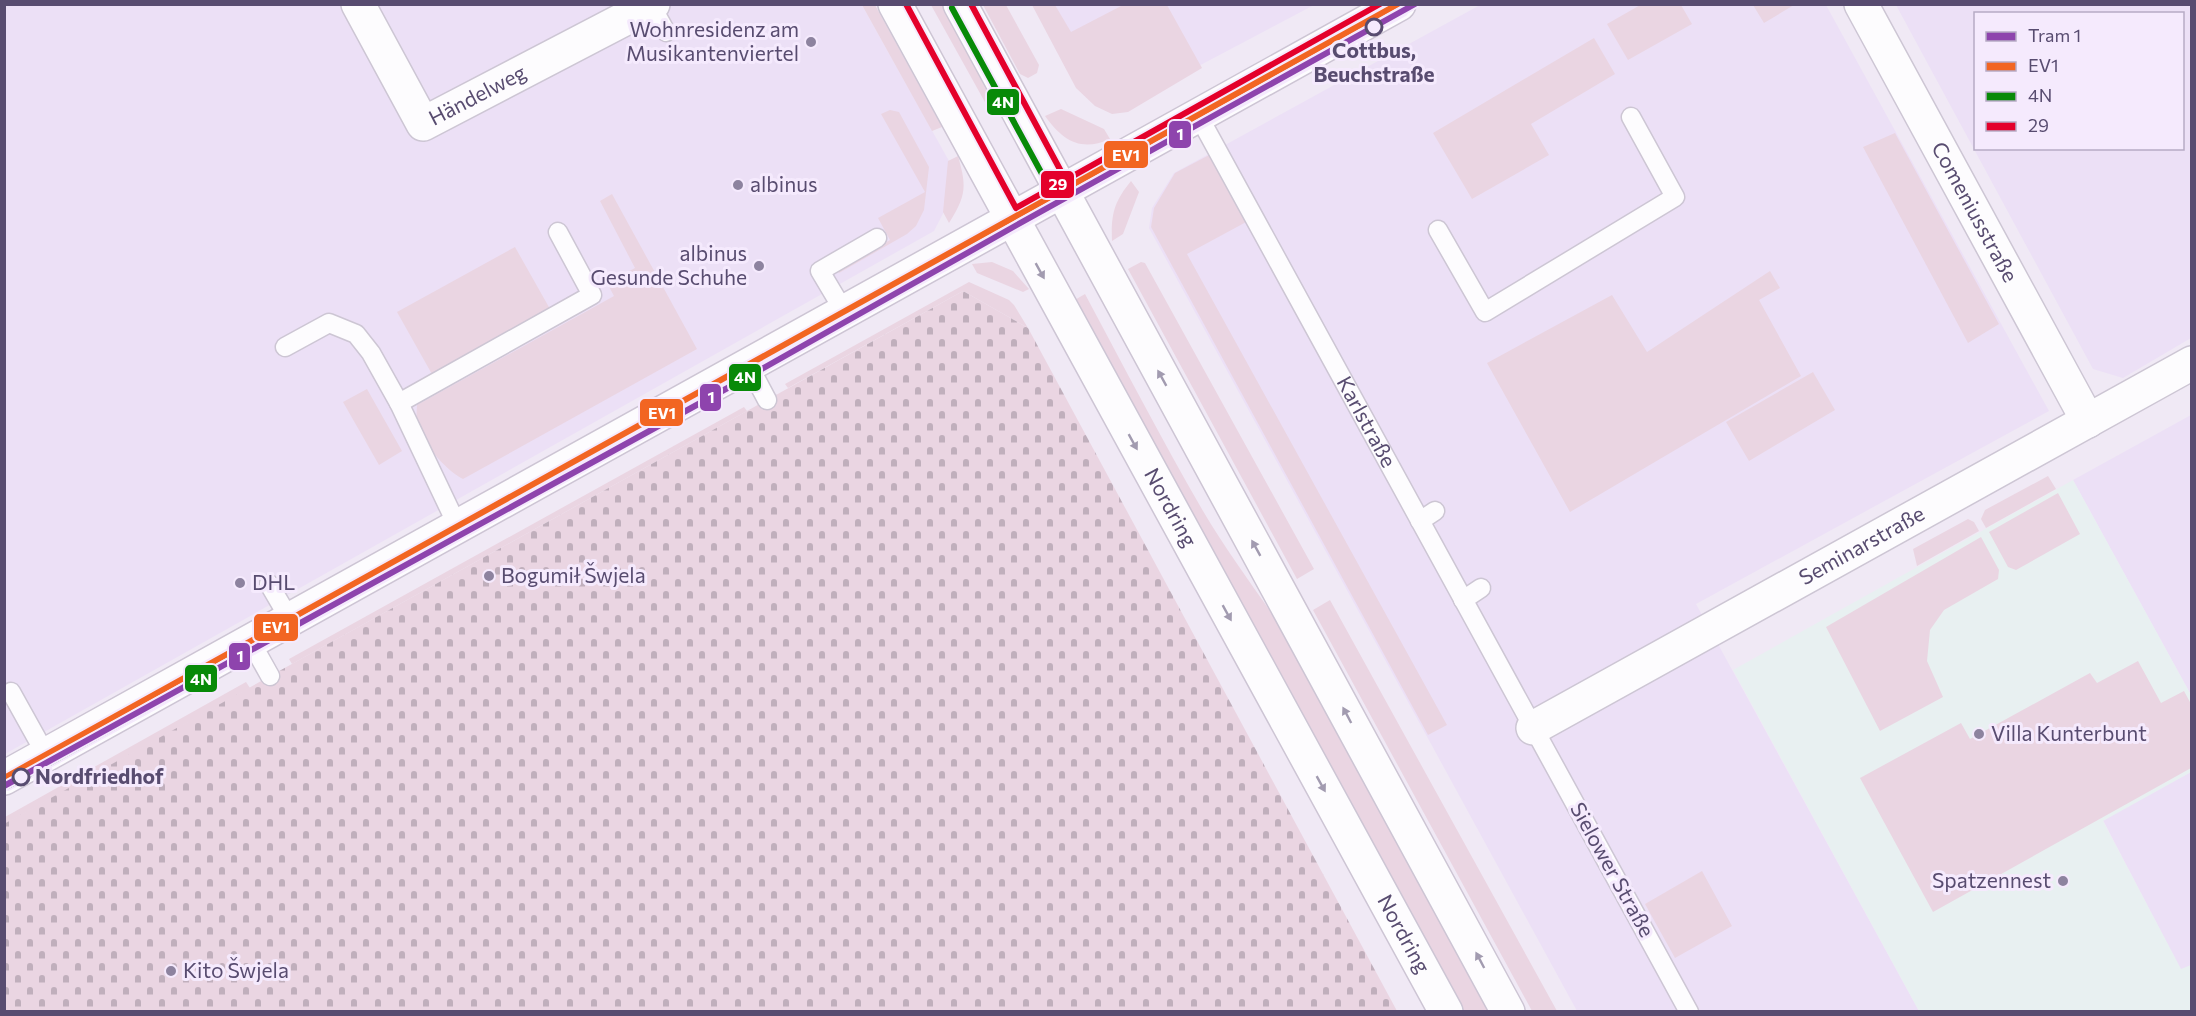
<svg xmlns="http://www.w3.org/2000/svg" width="2196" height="1016" viewBox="0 0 2196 1016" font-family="Commissioner,sans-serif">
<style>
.residential{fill:#ece0f6;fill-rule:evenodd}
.education{fill:#e8f0f1}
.green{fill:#ead5e2}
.cemetery{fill:url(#cemetery-stones)}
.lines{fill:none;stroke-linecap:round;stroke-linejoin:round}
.lane-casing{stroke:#cdc6d4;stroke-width:21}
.street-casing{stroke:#cdc6d4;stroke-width:36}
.secondary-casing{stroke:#cdc5d4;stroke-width:36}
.lane{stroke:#fdfcfe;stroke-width:18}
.street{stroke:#fdfcfe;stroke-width:33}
.secondary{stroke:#fdfcfe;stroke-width:33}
.bus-1-casing{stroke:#f5eafd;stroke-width:10}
.bus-2-casing{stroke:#f5eafd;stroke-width:10}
.bus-3-casing{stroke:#f5eafd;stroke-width:10}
.bus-1{stroke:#f26522;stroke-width:6}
.bus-2{stroke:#088a08;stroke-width:6}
.bus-3{stroke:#e4002b;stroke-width:6}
.tram-1-casing{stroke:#f5eafd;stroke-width:10}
.tram-1{stroke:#8e44ad;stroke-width:6}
.oneway{fill:#a29bb0}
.stop-dot{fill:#f5eafd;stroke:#584c70;stroke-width:3}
.poi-dot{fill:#8d839f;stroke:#f5eafd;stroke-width:2}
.labels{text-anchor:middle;stroke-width:6;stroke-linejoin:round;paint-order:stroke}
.poi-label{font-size:21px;fill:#584c70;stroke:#f5eafd;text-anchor:start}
.stop-label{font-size:21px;font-weight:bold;fill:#584c70;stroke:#f5eafd}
.street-label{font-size:21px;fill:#584c70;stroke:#f5eafd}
.line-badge{stroke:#f5eafd;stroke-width:2}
.badge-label{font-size:16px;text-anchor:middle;font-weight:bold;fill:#fff}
</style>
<defs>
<pattern id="cemetery-stones" width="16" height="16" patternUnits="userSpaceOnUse" patternTransform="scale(1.5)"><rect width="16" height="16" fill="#ead5e2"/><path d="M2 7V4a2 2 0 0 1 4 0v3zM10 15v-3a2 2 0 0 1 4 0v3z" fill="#c0afbc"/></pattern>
</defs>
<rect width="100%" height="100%" fill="#f0e9f5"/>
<!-- residential -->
<path class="residential" d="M5,5H862L949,161L950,200L934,231L5,754Z
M1037,5H1314L1121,107Z
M1480,5H1826L2049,411L1696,604L1919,1011H1577L1149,228L1152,208L1174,173Z
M1896,5H2191V338L2123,378L2093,369ZM1976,14H2182V148H1976Z
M2191,415V695L2073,480Z
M2191,772V965L2181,970L2103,820Z"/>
<!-- education -->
<path class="education" d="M2073,480L2191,695V772L2103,821L2181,969L2191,965V1011H1919L1733,670Z"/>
<!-- green -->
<path class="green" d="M1642,4L1681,5L1692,24L1628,60L1607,24Z
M862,5H875L942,127L932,131Z
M931,5H943L995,98L986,104Z
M983,5H1006L1039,65L1037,73L1028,78L1020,74Z
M1032,5H1055L1071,32L1123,5H1167L1202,68L1128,112L1112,114L1095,106L1076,88Z
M1753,5H1794L1764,23Z
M1594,38L1615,74L1531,124L1549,155L1472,199L1433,133Z
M1061,109L1104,129L1110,139C1081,152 1063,141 1045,116Z
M890,110L899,112L929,167L924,210L916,226L907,234L839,273L837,270L890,240L878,218L925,192L881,114Z
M1895,133L1999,324L1968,343L1863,147Z
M1211,154L1248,221L1187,254L1447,725L1428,735L1151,227L1154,208L1175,173Z
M958,156C967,187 966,196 949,223L943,212L948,161Z
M1131,181L1139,192L1123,234L1112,241C1111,214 1114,202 1131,181Z
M612,194L697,349L463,479C444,469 420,441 417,419C416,415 417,409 417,405L614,296L607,283L635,268L600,201Z
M515,247L550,309L433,376L397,312Z
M992,262L1013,271L1029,289L1023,292L977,273L972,264Z
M1141,262L1145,263L1314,569L1297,579L1128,269Z
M1770,271L1780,288L1759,300L1801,376L1570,512L1487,363L1612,295L1647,352Z
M969,282L1009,300L1014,305L1028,328L963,291L788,388L785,384Z
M1085,294C1124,367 1162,440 1203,511C1230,557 1263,599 1292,643L1492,1011H1464L1300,717L1073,301Z
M1813,372L1835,410L1749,461L1726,422Z
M367,389L402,451L379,465L343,402Z
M744,407L747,411L292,664L289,659Z
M2048,476L2056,489L1986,528L1981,519L1985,510Z
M2058,493L2080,534L2016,570L2008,567L1989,532Z
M1968,519L1974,522L1979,531L1917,566L1913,549Z
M1981,537L1999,570L1998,579L1944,610L1930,630L1927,661L1943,697L1880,731L1826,627Z
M1330,600L1557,1011H1532L1313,610Z
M2138,661L2161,703L2184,691L2191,704V768L1933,912L1860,778L1961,723L1970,739L2090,673L2097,683Z
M246,682L250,688L5,824V817Z
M1702,871L1732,926L1675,958L1645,904Z"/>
<!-- cemetery -->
<path class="cemetery" d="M963,291L1028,328L1397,1011H5L4,824Z"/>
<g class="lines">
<defs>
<g id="lane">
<path d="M651,5L666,32"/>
<path id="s1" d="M1198,115L1689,1012"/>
<path d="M1438,230L1485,312L1675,197L1631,117"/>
<path d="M845,313L820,271L877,238"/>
<path d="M285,347L329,323L356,334L371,353L399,403L458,527"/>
<path d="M749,366L767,400"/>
<path d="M399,403L592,295L558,232"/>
<path d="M1420,521L1435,511"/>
<path d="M269,584L290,620"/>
<path d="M1463,600L1481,588"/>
<path d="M251,642L270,676"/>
<path d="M11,692L46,755"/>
</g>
<g id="street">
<path id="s2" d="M358,4L423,124L653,4"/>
<path id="s3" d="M1861,4L2088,421"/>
<path id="s4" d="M1533,728L2192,363"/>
</g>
<g id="secondary">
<path id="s5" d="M895,4L1446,1012"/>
<path d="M960,4C1142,341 1326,676 1508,1012"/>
<path d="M4,778L1399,4"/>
</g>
</defs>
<!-- lane casing -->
<use href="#lane" class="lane-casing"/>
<!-- street casing -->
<use href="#street" class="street-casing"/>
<!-- secondary casing -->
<use href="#secondary" class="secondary-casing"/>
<!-- lane -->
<use href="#lane" class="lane"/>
<!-- street -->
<use href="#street" class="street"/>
<!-- secondary -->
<use href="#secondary" class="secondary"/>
<defs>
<path id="bus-1" d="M4,778L1398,4"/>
<path id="bus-2" d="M952,8L1054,196
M8,786L1403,12"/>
<path id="bus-3" d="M906,4L1016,208L1380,4
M971,4L1070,188"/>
</defs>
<!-- bus-1 casing -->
<use href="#bus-1" class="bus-1-casing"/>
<!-- bus-2 casing -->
<use href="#bus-2" class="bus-2-casing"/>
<!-- bus-3 casing -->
<use href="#bus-3" class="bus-3-casing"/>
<!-- bus-1 -->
<use href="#bus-1" class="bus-1"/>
<!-- bus-2 -->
<use href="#bus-2" class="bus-2"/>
<!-- bus-3 -->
<use href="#bus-3" class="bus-3"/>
<defs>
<path id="tram-1" d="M4,786L753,374L1015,226L1415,4"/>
</defs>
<!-- tram-1 casing -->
<use href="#tram-1" class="tram-1-casing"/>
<!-- tram-1 -->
<use href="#tram-1" class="tram-1"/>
</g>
<!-- one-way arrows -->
<defs><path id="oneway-solid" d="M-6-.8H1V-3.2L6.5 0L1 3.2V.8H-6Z" transform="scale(1.5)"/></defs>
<g class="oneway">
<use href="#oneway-solid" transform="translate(1040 271) rotate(61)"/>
<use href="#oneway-solid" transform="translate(1162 378) rotate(-119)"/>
<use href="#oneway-solid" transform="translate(1133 442) rotate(61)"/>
<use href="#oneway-solid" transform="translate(1256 548) rotate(-119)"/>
<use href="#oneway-solid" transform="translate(1227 613) rotate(61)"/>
<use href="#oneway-solid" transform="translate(1347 715) rotate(-118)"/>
<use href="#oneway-solid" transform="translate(1321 784) rotate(61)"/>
<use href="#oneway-solid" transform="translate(1480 960) rotate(-118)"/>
</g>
<!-- markers -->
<g class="stop-dot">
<circle cx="1374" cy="27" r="8"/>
<circle cx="21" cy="777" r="8"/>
</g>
<g class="poi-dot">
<circle cx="811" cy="42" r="6"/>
<circle cx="738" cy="185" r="6"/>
<circle cx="759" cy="266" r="6"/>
<circle cx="489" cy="576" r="6"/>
<circle cx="240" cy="583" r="6"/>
<circle cx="1979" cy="734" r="6"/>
<circle cx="2063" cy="881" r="6"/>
<circle cx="171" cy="971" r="6"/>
</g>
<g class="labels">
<!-- poi labels -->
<g class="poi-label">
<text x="799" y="37" text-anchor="end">Wohnresidenz am<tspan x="799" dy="24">Musikantenviertel</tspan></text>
<text x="750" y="192">albinus</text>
<text x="747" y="261" text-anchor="end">albinus<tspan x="747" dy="24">Gesunde Schuhe</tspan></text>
<text x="501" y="583">Bogumił Šwjela</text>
<text x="252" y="590">DHL</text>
<text x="1991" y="741">Villa Kunterbunt</text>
<text x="2051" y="888" text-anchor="end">Spatzennest</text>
<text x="183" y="978">Kito Šwjela</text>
</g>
<!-- stop labels -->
<g class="stop-label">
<text x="1374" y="58">Cottbus,<tspan x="1374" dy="24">Beuchstraße</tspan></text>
<text x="35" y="784" text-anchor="start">Nordfriedhof</text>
</g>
<!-- street labels -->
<g class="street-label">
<text dy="7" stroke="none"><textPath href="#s2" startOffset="198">Händelweg</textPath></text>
<text dy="7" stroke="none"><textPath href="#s3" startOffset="237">Comeniusstraße</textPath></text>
<text dy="7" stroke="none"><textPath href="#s1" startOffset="350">Karlstraße</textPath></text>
<text dy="7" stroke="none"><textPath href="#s5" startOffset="574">Nordring</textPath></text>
<text dy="7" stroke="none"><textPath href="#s4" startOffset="376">Seminarstraße</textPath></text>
<text transform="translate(1612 870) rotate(61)" y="7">Sielower Straße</text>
<text dy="7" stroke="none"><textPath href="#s5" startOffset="1060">Nordring</textPath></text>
</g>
</g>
<g class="line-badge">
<rect x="986" y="88" width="34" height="28" rx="6" fill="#088a08"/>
<rect x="1168" y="120" width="24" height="29" rx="6" fill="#8e44ad"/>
<rect x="1103" y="140" width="46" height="29" rx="6" fill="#f26522"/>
<rect x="1040" y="170" width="35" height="29" rx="6" fill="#e4002b"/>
<rect x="728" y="363" width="34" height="29" rx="6" fill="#088a08"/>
<rect x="699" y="383" width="23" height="29" rx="6" fill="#8e44ad"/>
<rect x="639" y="398" width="45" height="29" rx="6" fill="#f26522"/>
<rect x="253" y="613" width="46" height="29" rx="6" fill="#f26522"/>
<rect x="228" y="642" width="23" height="29" rx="6" fill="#8e44ad"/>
<rect x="184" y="664" width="34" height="29" rx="6" fill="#088a08"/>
</g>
<g class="badge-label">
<text x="1003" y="108">4N</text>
<text x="1180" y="140">1</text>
<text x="1126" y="161">EV1</text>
<text x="1058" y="190">29</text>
<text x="745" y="383">4N</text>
<text x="711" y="403">1</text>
<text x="662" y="419">EV1</text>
<text x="276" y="633">EV1</text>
<text x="240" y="662">1</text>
<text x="201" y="685">4N</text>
</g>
<!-- border -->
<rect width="2196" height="1016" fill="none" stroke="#584c70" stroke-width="12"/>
<!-- legend -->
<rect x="1974" y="12" width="210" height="138" fill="#f5eafd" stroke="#b6abc5" stroke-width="1.5"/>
<rect x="1986" y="32" width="30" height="9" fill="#8e44ad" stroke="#b6abc5" stroke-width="1.5"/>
<text x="2028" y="42" font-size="18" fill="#584c70">Tram 1</text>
<rect x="1986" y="62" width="30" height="9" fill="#f26522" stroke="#b6abc5" stroke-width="1.5"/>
<text x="2028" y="72" font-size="18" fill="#584c70">EV1</text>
<rect x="1986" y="92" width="30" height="9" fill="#088a08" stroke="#b6abc5" stroke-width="1.5"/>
<text x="2028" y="102" font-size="18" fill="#584c70">4N</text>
<rect x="1986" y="122" width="30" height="9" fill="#e4002b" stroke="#b6abc5" stroke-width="1.5"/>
<text x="2028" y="132" font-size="18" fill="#584c70">29</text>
</svg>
